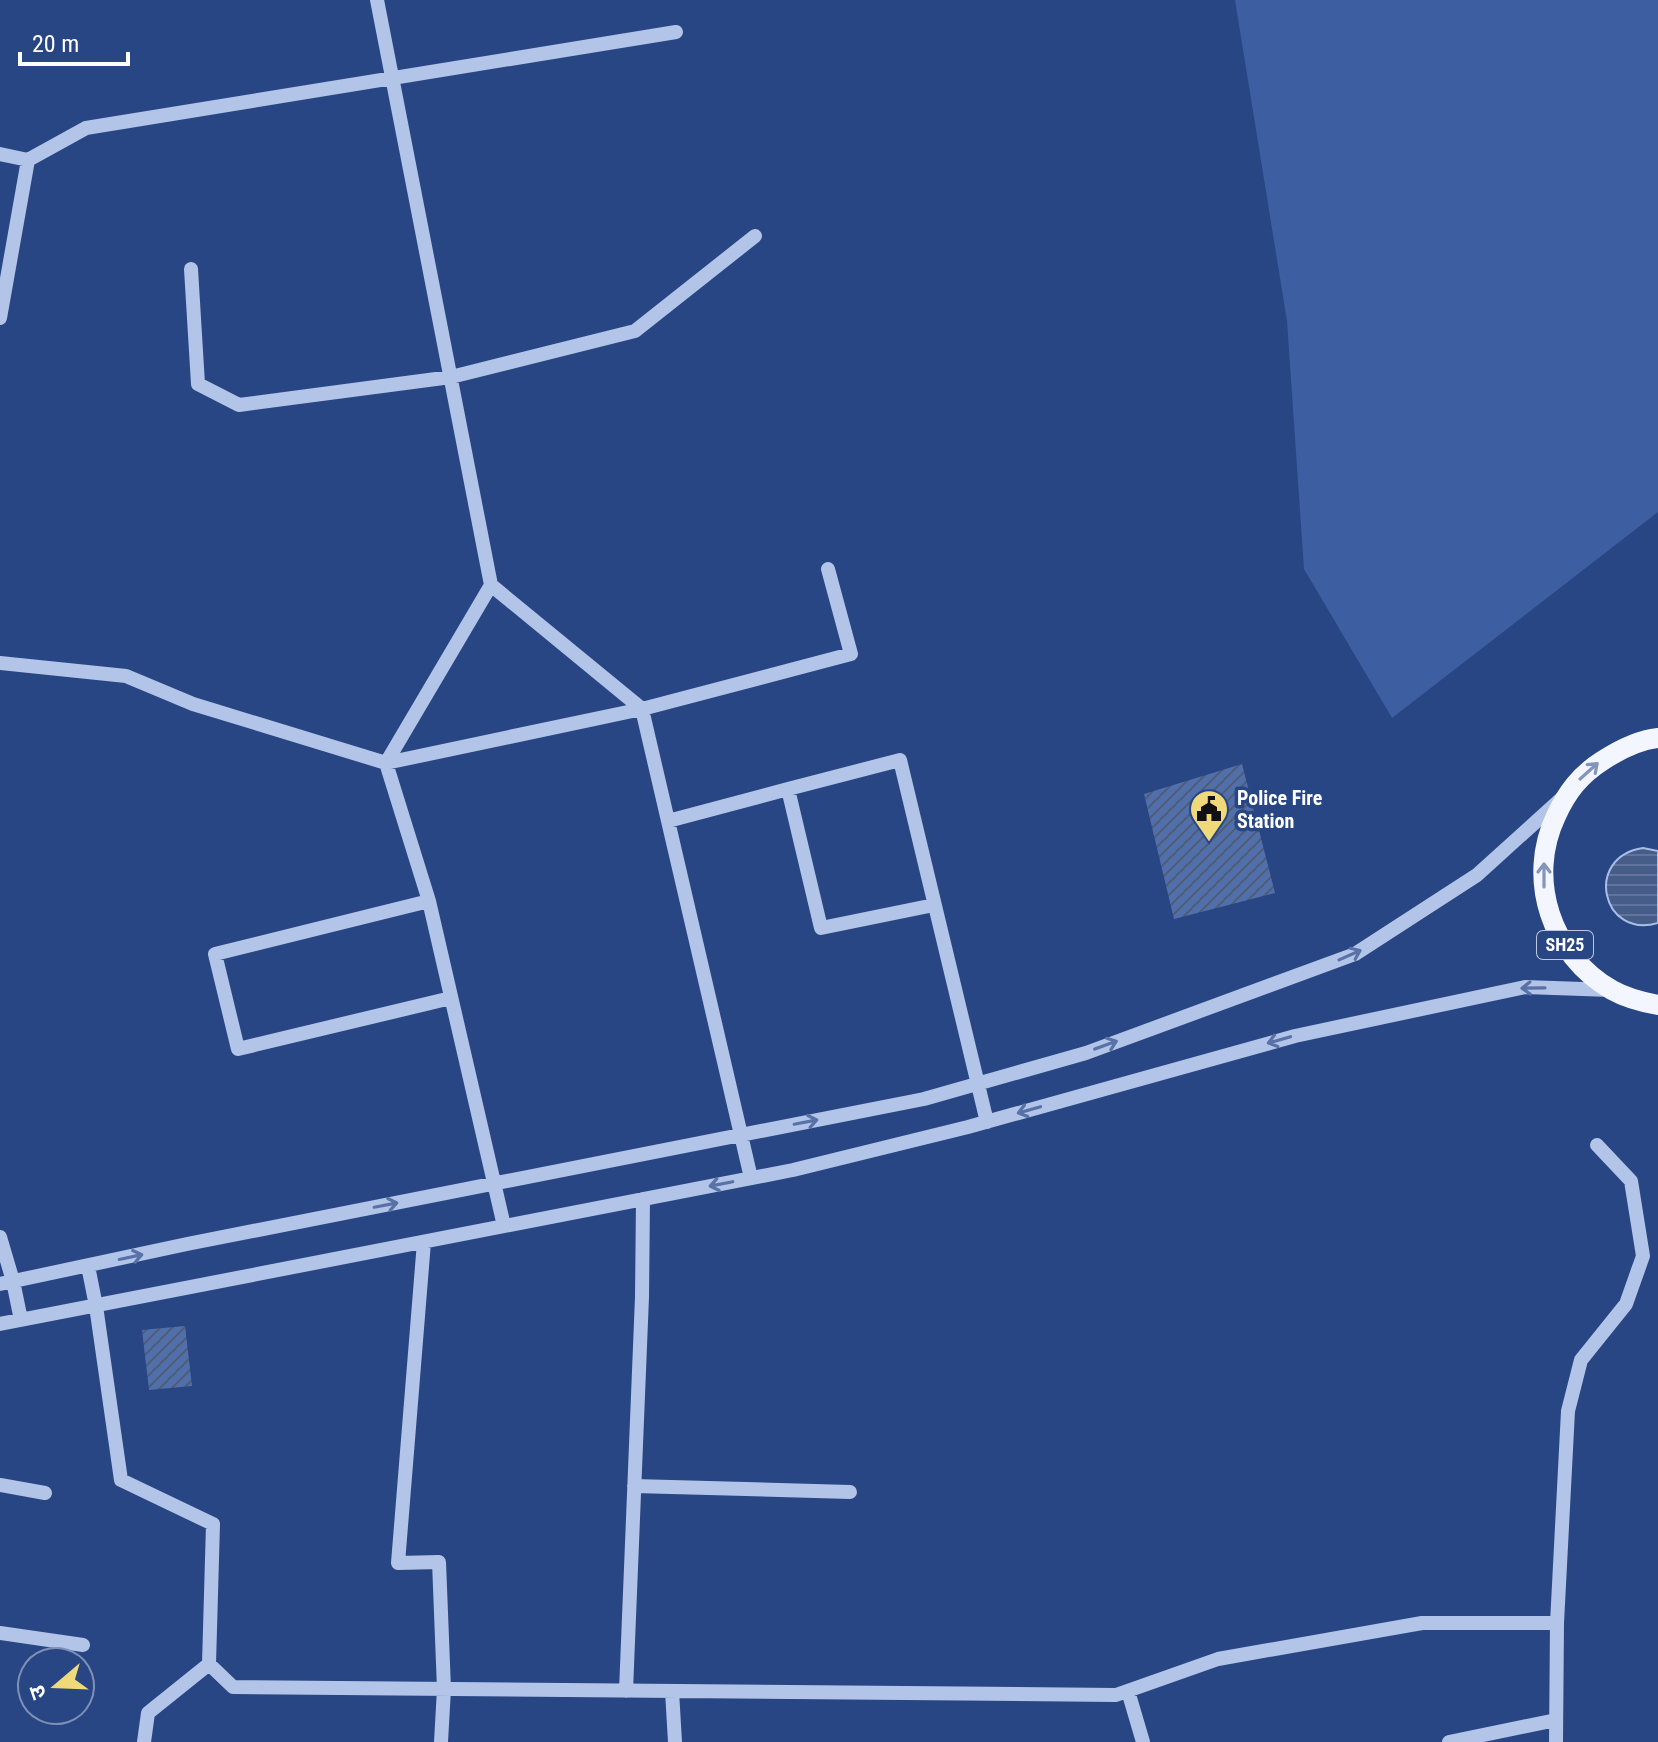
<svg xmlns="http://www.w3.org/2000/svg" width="1658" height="1742" viewBox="0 0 1658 1742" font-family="'Roboto Condensed','Noto Sans Devanagari',sans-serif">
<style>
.park{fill:#3d5ea0}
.water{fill:url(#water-rules);stroke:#a7bee7;stroke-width:2}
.building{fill:url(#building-hatch)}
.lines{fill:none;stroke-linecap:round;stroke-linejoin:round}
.minor{stroke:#b2c4e7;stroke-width:14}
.major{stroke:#f3f6fe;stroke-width:20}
.oneway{stroke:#8395bb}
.oneway2{stroke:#5872a7}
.labels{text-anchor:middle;stroke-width:7;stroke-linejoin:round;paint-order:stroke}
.shield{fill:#284684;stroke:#bec8da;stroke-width:2}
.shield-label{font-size:18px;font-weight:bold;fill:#fff}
.poi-label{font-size:20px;font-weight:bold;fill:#fff;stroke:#284684;text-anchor:start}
</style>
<defs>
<pattern id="water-rules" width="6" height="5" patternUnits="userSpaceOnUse" patternTransform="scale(2)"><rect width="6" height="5" fill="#465c89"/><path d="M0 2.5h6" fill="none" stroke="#62749b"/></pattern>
<pattern id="building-hatch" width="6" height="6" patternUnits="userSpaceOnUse" patternTransform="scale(2)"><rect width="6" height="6" fill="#5170ab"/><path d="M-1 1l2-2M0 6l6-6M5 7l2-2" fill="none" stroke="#4e5c77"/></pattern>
</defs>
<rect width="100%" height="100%" fill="#284684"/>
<!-- park -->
<path class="park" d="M1235,0H1658V512L1392,718L1304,569L1287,321Z"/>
<!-- water -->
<path class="water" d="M1643,848L1658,851V923C1602,940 1583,857 1643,848Z"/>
<!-- building -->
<path class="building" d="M1242,764L1275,893L1174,919L1144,794Z
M185,1326L192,1386L149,1390L142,1330Z"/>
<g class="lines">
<!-- minor -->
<path class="minor" d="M377,0L491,585L642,709L751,1178
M0,154L28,160L0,318
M28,160L86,128L676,32
M191,269L198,384L239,405L451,377L635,331L755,236
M491,585L386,763L429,901L504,1226
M0,663L126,676L193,704L386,763L642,709L851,654L828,569
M668,821L788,789
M429,901L215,954L238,1049L451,998
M934,905L821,928L788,789L900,760L987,1122
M0,1237L13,1281L21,1320
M424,1242L398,1563L439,1562L444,1689L441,1742
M88,1266L96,1306L121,1480L213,1524L209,1664L233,1687L1116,1695L1218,1659L1422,1623H1557
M0,1284L187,1244L924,1099L1086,1053L1355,954L1477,875L1561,799
M0,1324L793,1170L968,1127L1295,1036L1525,987L1611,990
M0,1485L45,1493
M634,1486L850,1492
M0,1633L83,1645
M626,1691L642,1297L643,1199
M672,1691L675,1742
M1128,1691L1143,1742
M144,1742L148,1713L209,1664
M1449,1742L1556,1720
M1556,1742L1557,1623L1568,1411L1581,1360L1626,1304L1643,1256L1631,1181L1597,1145"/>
<!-- major -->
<path class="major" d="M1658,738C1638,740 1619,750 1602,761C1580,775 1567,792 1556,816C1526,879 1551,955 1612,990C1626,998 1642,1002 1658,1005"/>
</g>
<!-- one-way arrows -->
<defs><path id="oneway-shaft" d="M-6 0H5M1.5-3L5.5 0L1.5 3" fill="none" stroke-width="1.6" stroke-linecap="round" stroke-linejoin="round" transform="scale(2)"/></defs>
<g class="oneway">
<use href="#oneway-shaft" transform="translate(1589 771) rotate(-42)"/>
<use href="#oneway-shaft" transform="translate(1544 875) rotate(-90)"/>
</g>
<g class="oneway2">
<use href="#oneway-shaft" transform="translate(1350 955) rotate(-24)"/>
<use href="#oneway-shaft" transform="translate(1533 988) rotate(179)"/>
<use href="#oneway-shaft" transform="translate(1279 1040) rotate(164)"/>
<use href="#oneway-shaft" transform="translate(1106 1045) rotate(-20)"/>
<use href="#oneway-shaft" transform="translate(1029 1110) rotate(164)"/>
<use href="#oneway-shaft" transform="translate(806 1122) rotate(-11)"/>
<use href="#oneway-shaft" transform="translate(721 1184) rotate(169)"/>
<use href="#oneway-shaft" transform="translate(386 1205) rotate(-11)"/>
<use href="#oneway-shaft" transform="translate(131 1257) rotate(-12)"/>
</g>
<!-- icons -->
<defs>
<symbol id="civic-pin" viewBox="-11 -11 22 30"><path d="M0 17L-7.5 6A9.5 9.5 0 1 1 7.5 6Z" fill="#efd978" stroke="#284684"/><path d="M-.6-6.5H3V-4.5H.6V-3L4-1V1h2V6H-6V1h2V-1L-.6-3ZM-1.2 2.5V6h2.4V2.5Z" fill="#111"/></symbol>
</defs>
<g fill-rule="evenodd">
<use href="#civic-pin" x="1187" y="787" width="44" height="60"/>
</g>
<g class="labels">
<!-- shield labels -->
<rect class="shield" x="1537" y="931" width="56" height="28" rx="6"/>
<g class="shield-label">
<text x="1565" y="951">SH25</text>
</g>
<!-- poi labels -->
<g class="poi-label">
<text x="1237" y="805">Police Fire<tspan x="1237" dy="23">Station</tspan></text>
</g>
</g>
<!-- north arrow -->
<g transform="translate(56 1686) rotate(251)"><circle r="38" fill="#284684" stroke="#7e90b5" stroke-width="2"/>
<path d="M0-6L14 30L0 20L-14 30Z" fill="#efd978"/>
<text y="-12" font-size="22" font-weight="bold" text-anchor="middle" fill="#ffffff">उ</text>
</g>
<!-- scale -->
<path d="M20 52v12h108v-12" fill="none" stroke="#ffffff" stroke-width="4"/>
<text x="32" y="52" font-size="24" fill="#ffffff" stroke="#284684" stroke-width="6" paint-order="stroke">20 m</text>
</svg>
